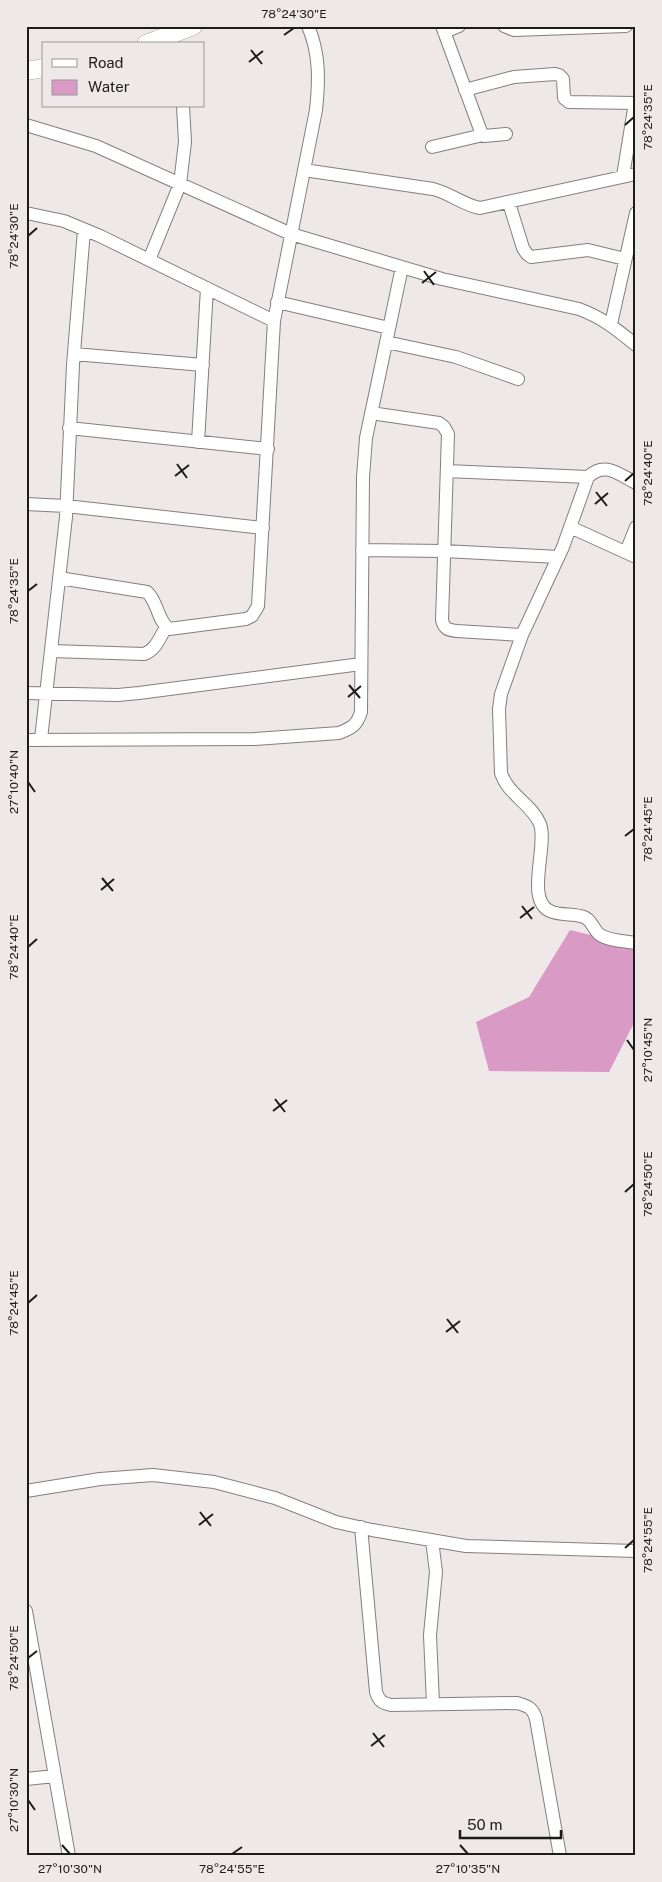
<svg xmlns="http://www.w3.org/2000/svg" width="662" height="1882" viewBox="0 0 662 1882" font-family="'Public Sans',sans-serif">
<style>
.water{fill:#d99ac5}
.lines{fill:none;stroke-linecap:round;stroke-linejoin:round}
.street-casing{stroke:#847f7e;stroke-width:14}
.secondary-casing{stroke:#847f7e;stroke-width:19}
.street{stroke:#fff;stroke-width:12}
.secondary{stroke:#fff;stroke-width:18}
.ticks{fill:none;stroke:#1e1c1b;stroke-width:2}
.neatline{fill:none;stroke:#1e1c1b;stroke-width:2}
.ticks-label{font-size:12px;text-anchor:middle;fill:#1e1c1b}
</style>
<rect width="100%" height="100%" fill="#eee8e8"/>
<!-- water -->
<path class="water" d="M570,930L636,946V1019L609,1072L489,1071L476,1022L529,997Z"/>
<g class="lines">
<defs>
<path id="street" d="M442,26L481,132L484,136L506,134
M504,26L514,30L626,26
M444,32L459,26
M465,90L514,77L555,74L559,75L563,79L564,98L569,102L636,103
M26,125L96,146L291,234L442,279L579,309C603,318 616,329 636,345
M432,147L483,135
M304,170L433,189C450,193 463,205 480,208L636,174
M623,176L635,103
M509,203L523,248L527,254L531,257L588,250L625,259
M26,213L64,221L100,236L274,321
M149,260L180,184L185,142L183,106
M277,302L389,328
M611,324L636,213
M386,342L456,357L518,379
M74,354L203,365
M371,413L439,423L444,427L448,434L442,620C444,629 448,630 457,631L522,635
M69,428L268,449
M198,442L207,288
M447,471L588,477
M636,483C618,474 605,461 588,477L563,547L522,635L501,694L499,709L501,773C508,795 531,803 540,824C548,846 525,900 550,911C560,916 574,913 584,917C592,920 593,929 599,934C608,941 624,941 636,943
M26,504L66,506L263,528
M570,527L636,557
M362,550L444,551L558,557
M626,552L636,527
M59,578L147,592C158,602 157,620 169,629L246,619L252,616L258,606L274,321L316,110C319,81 320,54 308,26
M51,651L144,654C156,650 160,637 166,627
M26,693L118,695L139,693L361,664
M41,739L66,517L73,365L84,230
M26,740L255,739L339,733C352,728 357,725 361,712L363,477L366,438L402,267
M26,1491L100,1479L153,1475L214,1482L275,1498L336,1522L372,1530L466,1546L636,1551
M361,1527L376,1692C379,1701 382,1703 391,1705L517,1703C528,1706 533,1708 536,1719L560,1856
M432,1540L436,1572L430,1635L433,1704
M26,1611L69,1856
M26,1779L55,1776"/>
<path id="secondary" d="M146,44L193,26
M26,71L44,68"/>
</defs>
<!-- street casing -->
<use href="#street" class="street-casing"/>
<!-- secondary casing -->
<use href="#secondary" class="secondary-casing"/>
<!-- street -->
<use href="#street" class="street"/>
<!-- secondary -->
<use href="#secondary" class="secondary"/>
</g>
<!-- ticks -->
<path class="ticks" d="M284,35L294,28M251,50L262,64M249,62L263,51M625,125L634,117M28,236L37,228M424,271L434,285M422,283L436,272M177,464L187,478M175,476L189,465M625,481L634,473M596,492L607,506M595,504L608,493M28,591L37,584M349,685L360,698M348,697L361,686M28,782L35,792M625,836L634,829M102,878L113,891M101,890L114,879M522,906L532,919M520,918L534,907M28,947L37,939M627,1040L634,1050M275,1099L285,1112M273,1111L287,1100M625,1192L634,1184M28,1303L37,1295M447,1319L458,1333M446,1332L460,1321M200,1512L211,1526M199,1525L213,1514M625,1548L634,1540M28,1658L37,1651M373,1733L384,1747M371,1746L385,1735M28,1800L35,1810M62,1845L70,1854M460,1845L468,1854M232,1854L242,1847"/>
<!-- border -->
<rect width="662" height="1882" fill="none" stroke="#eee8e8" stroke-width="55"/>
<!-- legend -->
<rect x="42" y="42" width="162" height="65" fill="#eee8e8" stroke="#9b9696"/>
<rect x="52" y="59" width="25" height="8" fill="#ffffff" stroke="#9b9696"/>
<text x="88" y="68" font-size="15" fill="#1e1c1b">Road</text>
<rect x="52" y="80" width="25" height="15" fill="#d99ac5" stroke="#9b9696"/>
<text x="88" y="92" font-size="15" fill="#1e1c1b">Water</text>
<!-- scale -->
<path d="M460 1830v8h101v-8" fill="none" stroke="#1e1c1b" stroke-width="2.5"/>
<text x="467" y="1830" font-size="15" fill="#1e1c1b" stroke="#eee8e8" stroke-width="4" paint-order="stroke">50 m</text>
<rect x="28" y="28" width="606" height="1826" class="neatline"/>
<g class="ticks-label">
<text x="294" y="18">78°24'30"E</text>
<text transform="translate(648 117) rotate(-90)" y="4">78°24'35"E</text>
<text transform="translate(14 236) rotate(-90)" y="4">78°24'30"E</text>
<text transform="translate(648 473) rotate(-90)" y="4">78°24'40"E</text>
<text transform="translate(14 591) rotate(-90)" y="4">78°24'35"E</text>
<text transform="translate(14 782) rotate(-90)" y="4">27°10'40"N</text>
<text transform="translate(648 829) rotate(-90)" y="4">78°24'45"E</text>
<text transform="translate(14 947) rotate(-90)" y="4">78°24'40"E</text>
<text transform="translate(648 1050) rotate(-90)" y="4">27°10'45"N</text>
<text transform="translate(648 1184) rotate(-90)" y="4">78°24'50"E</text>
<text transform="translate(14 1303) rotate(-90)" y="4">78°24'45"E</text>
<text transform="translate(648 1540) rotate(-90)" y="4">78°24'55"E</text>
<text transform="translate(14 1658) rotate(-90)" y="4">78°24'50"E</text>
<text transform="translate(14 1800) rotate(-90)" y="4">27°10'30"N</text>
<text x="70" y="1873">27°10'30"N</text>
<text x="232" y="1873">78°24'55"E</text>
<text x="468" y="1873">27°10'35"N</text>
</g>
</svg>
